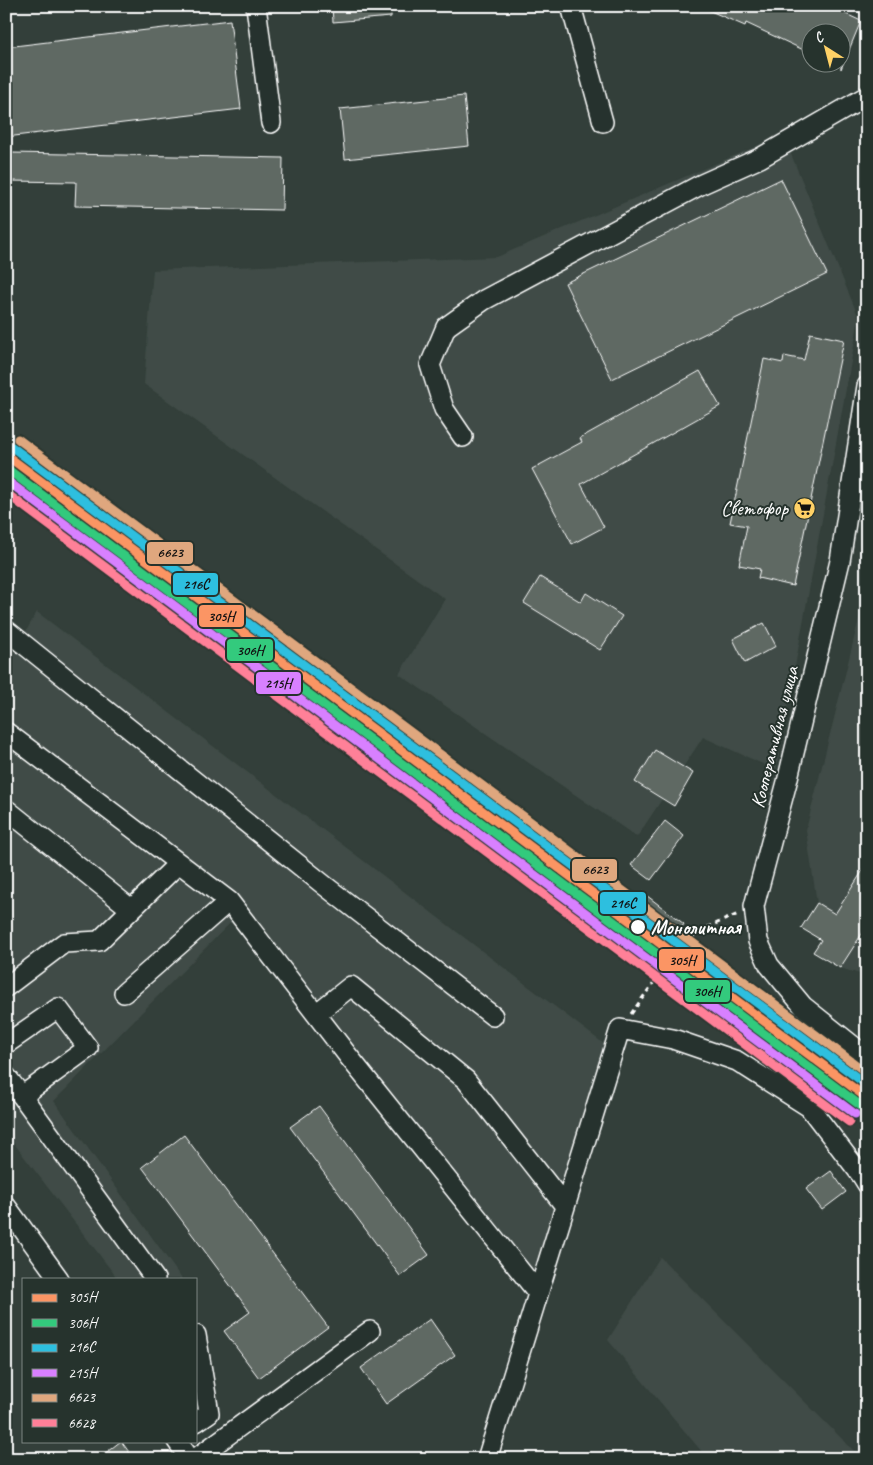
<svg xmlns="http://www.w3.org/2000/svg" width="873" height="1465" viewBox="0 0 873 1465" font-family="Caveat,sans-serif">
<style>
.built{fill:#404c47}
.building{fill:#5f6964;stroke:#fff}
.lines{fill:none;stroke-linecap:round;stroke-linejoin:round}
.minor-casing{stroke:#fff;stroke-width:22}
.path{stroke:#fff;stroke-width:3;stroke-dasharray:5 4;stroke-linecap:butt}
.minor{stroke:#26332d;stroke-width:19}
.rail-1-casing{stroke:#26332d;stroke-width:12}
.rail-2-casing{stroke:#26332d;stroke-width:12}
.rail-3-casing{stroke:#26332d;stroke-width:12}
.rail-4-casing{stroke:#26332d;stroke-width:12}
.rail-5-casing{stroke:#26332d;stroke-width:12}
.rail-6-casing{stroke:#26332d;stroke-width:12}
.rail-1{stroke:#fb9564;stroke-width:9}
.rail-2{stroke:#33ca7d;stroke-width:9}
.rail-3{stroke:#2dbfdf;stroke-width:9}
.rail-4{stroke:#d880ff;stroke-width:9}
.rail-5{stroke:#dfa77e;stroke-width:9}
.rail-6{stroke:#ff8098;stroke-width:9}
.stop-dot{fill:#fff;stroke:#26332d;stroke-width:2}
.labels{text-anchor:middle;stroke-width:4;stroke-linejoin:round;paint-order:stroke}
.poi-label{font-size:20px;fill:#fff;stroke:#26332d;text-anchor:end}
.street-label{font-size:20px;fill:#fff;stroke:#26332d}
.stop-label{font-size:20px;font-weight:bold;fill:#fff;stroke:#26332d;text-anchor:start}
.line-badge{stroke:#26332d;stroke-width:2}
.pale-badge-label{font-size:14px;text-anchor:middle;font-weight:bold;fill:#111}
</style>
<rect width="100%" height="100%" fill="#333f3a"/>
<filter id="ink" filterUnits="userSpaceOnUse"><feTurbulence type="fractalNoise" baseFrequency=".02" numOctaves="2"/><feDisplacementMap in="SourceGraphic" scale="10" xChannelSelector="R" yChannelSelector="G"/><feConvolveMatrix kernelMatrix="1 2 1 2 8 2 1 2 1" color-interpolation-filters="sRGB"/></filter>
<g filter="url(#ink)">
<!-- built -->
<path class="built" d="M783,135L859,318L776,770L703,737L637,837L399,674L445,599L144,384L153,270L497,257Z
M867,587V976L840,968L813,952L820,940L801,928L817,903L806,830Z
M37,612L604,1044L535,1277L244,909L54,1101L182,1279H118L6,1133V666Z
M660,1257L862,1459H708L608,1340Z"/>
<!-- building -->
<path class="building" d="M332,6H391V17L333,22Z
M699,6H829L861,21L841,69L840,32H810V53L746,23L745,26Z
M230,20L241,109L6,137V47Z
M464,96L469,146L345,159L340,109Z
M11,153L283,158L282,210L75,206L76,182L10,181Z
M781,179L827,274L612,379L565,283Z
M810,333L844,340L793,586L758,578L760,569L739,565L747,526L730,523L764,359L783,363L784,356L804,360Z
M700,371L720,406L581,484L604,527L572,544L532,469L582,442L580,438Z
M540,577L581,602L586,593L622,616L600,650L524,603Z
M764,623L776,646L745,663L733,639Z
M655,750L693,773L674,806L635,782Z
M665,821L684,836L651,880L631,865Z
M867,864V926L840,968L813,952L821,940L801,928L817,903L835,914Z
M642,892L684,924L676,936L633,903Z
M319,1106L429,1255L400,1276L290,1127Z
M184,1135L328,1327L259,1378L224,1331L250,1312L142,1167Z
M831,1171L846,1192L822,1210L806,1189Z
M430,1319L455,1355L386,1404L361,1368Z
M121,1441L134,1459H98Z"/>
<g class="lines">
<defs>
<path id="minor" d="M256,6L271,123
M571,6L603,122
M867,386L840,561L787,782L754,906L758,941L769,965L803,1006L867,1057
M463,437L444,409L430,365L446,327L484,300L702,184L760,158L867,96
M6,630L324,885L493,1016
M6,732L229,901L349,1057L538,1293
M6,809L131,909
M6,987L64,943L99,941L179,863
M124,993L229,901
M316,1014L351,986L466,1080L565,1206
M6,1044L58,1008L88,1048L22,1096
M6,1076L22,1096L155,1279
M6,1206L59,1279
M196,1335L209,1413L196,1422
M177,1441L190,1459
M195,1459L370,1331
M487,1459L620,1029L673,1039L737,1061L809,1107L862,1176L867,1184"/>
</defs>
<!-- minor casing -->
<use href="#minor" class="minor-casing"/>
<!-- path -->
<path class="path" d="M631,1014L677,950L687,944L697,932L738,914"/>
<!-- minor -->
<use href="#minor" class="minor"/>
<defs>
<path id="rail-1" d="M6,455L867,1098"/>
<path id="rail-2" d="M6,468L861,1106"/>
<path id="rail-3" d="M12,447L867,1085"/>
<path id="rail-4" d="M6,480L855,1114"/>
<path id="rail-5" d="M18,439L867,1073"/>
<path id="rail-6" d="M6,493L849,1122"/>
</defs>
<!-- rail-1 casing -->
<use href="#rail-1" class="rail-1-casing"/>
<!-- rail-2 casing -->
<use href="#rail-2" class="rail-2-casing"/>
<!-- rail-3 casing -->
<use href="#rail-3" class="rail-3-casing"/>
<!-- rail-4 casing -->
<use href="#rail-4" class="rail-4-casing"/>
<!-- rail-5 casing -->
<use href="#rail-5" class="rail-5-casing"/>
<!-- rail-6 casing -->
<use href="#rail-6" class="rail-6-casing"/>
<!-- rail-1 -->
<use href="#rail-1" class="rail-1"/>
<!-- rail-2 -->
<use href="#rail-2" class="rail-2"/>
<!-- rail-3 -->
<use href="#rail-3" class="rail-3"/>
<!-- rail-4 -->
<use href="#rail-4" class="rail-4"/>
<!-- rail-5 -->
<use href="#rail-5" class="rail-5"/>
<!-- rail-6 -->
<use href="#rail-6" class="rail-6"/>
</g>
</g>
<!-- icons -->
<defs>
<symbol id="supermarket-disc" viewBox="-11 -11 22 22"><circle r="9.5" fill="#ffd166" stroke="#26332d"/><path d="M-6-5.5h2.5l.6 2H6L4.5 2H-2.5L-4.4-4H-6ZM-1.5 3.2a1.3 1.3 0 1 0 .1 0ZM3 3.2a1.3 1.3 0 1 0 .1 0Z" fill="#111"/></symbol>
</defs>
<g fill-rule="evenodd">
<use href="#supermarket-disc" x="792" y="496" width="25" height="25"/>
</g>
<!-- markers -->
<circle class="stop-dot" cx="638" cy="927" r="8"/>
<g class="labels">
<!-- poi labels -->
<g class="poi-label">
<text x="788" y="515">Светофор</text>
</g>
<!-- street labels -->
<g class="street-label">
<text transform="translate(774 737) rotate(-76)" y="7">Кооперативная улица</text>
</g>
<!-- stop labels -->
<g class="stop-label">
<text x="651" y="934">Монолитная</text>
</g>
</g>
<g class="line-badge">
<rect x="146" y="541" width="48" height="24" rx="5" fill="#dfa77e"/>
<rect x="172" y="572" width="47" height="24" rx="5" fill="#2dbfdf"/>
<rect x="198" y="604" width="47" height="24" rx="5" fill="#fb9564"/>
<rect x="226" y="638" width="48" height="24" rx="5" fill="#33ca7d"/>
<rect x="255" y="671" width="47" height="24" rx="5" fill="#d880ff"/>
<rect x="571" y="858" width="47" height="24" rx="5" fill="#dfa77e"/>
<rect x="599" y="891" width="48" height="24" rx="5" fill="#2dbfdf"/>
<rect x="658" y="948" width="47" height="24" rx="5" fill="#fb9564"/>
<rect x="684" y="979" width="47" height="24" rx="5" fill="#33ca7d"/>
</g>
<g class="pale-badge-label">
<text x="170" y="557">6623</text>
<text x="196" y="589">216С</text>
<text x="221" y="621">305Н</text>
<text x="250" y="655">306Н</text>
<text x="278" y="688">215Н</text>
<text x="595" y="874">6623</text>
<text x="623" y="908">216С</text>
<text x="682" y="965">305Н</text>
<text x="707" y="996">306Н</text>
</g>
<!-- margin -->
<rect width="873" height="1465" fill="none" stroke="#26332d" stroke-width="25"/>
<rect x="12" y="12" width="848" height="1440" fill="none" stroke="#fff" stroke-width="2" filter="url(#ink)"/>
<!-- legend -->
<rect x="22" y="1278" width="175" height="165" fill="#26332d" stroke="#7d8581"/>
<rect x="32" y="1294" width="25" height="8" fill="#fb9564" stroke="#7d8581"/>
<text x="68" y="1302" font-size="15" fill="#ffffff">305Н</text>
<rect x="32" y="1319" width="25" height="8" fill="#33ca7d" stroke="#7d8581"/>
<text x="68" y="1328" font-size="15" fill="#ffffff">306Н</text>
<rect x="32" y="1344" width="25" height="8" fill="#2dbfdf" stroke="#7d8581"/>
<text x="68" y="1352" font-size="15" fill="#ffffff">216С</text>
<rect x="32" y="1369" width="25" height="8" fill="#d880ff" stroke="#7d8581"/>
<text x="68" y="1378" font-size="15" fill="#ffffff">215Н</text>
<rect x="32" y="1394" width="25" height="8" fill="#dfa77e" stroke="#7d8581"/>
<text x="68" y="1402" font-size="15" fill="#ffffff">6623</text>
<rect x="32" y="1419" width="25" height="8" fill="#ff8098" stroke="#7d8581"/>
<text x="68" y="1428" font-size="15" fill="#ffffff">6628</text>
<!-- north arrow -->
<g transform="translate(826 48) rotate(324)"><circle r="24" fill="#26332d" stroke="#7d8581"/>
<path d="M0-4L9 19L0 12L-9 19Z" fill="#ffd166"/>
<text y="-8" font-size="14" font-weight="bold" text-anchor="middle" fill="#ffffff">С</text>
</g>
</svg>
